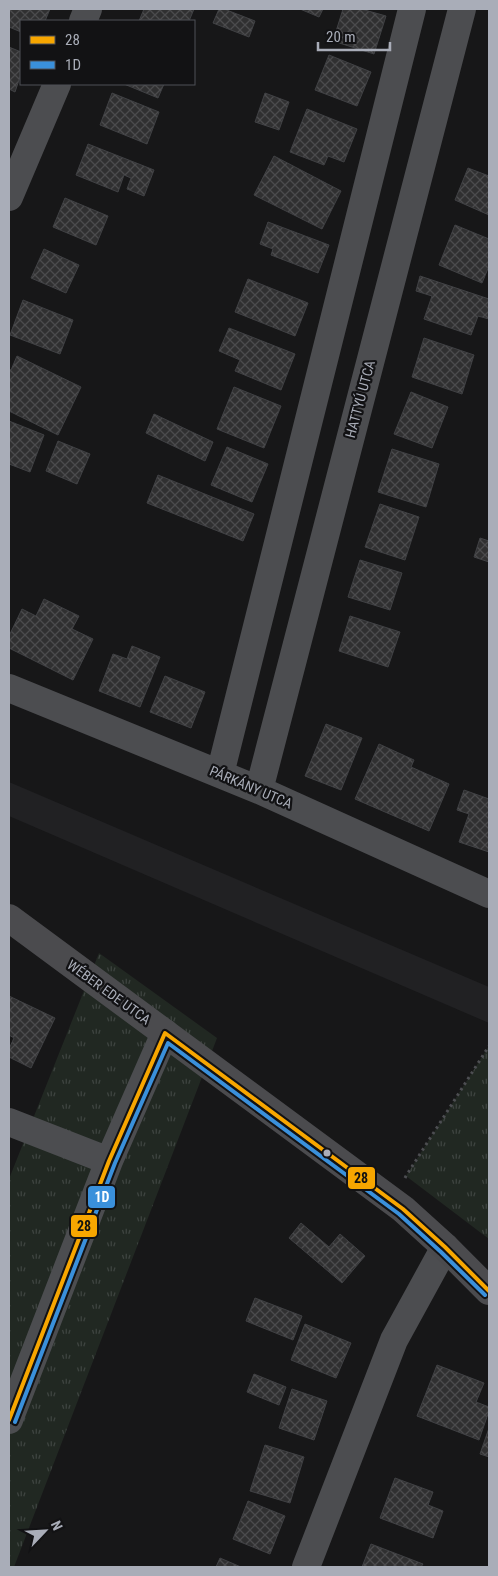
<svg xmlns="http://www.w3.org/2000/svg" width="498" height="1576" viewBox="0 0 498 1576" font-family="'Roboto Condensed',sans-serif">
<style>
.built{fill:#212123}
.grass{fill:url(#grass-tufts)}
.building{fill:url(#building-cross-hatch);stroke:#404144}
.lines{fill:none;stroke-linecap:round;stroke-linejoin:round}
.path{stroke:#4d4e52;stroke-width:3;stroke-dasharray:2.5 4;stroke-linecap:butt}
.street{stroke:#4c4d50;stroke-width:28}
.secondary{stroke:#4b4b4e;stroke-width:28}
.bus-1-casing{stroke:#121214;stroke-width:8}
.bus-2-casing{stroke:#121214;stroke-width:8}
.bus-1{stroke:#f7a600;stroke-width:4}
.bus-2{stroke:#3a90db;stroke-width:4}
.bus-dot{fill:#a9adb8;stroke:#121214;stroke-width:2}
.labels{text-anchor:middle;stroke-width:4.5;stroke-linejoin:round;paint-order:stroke}
.street-label{font-size:14px;fill:#a9adb8;stroke:#121214}
.line-badge{stroke:#121214;stroke-width:2}
.badge-label{font-size:14px;text-anchor:middle;font-weight:bold;fill:#fff}
.pale-badge-label{font-size:14px;text-anchor:middle;font-weight:bold;fill:#111}
</style>
<defs>
<pattern id="grass-tufts" width="24" height="20" patternUnits="userSpaceOnUse" patternTransform="scale(1.25)"><rect width="24" height="20" fill="#212822"/><path d="M3 7l-1-3M5 7V3M7 7l1-3M15 17l-1-3M17 17v-4M19 17l1-3" fill="none" stroke="#3e4440"/></pattern>
<pattern id="building-cross-hatch" width="8" height="8" patternUnits="userSpaceOnUse" patternTransform="scale(1.25)"><rect width="8" height="8" fill="#303031"/><path d="M0 0l8 8M0 8l8-8" fill="none" stroke="#4b4b4d"/></pattern>
</defs>
<rect width="100%" height="100%" fill="#171718"/>
<!-- built -->
<path class="built" d="M9,782L489,987V1023L9,816Z"/>
<!-- grass -->
<path class="grass" d="M99,953L217,1038L14,1567H9V1179Z
M489,1046V1239L406,1176Z"/>
<!-- building -->
<path class="building" d="M9,9H50L45,21H21V32L9,27Z
M144,9H194L189,21H139Z
M219,9H224L255,21L249,37L213,23Z
M300,9H323L319,17Z
M343,9H361L386,16L374,54L333,41Z
M9,47L21,52V74L15,92L9,89Z
M329,55L371,72L357,106L315,90Z
M124,84H164L158,98Z
M112,93L159,112L147,144L100,125Z
M265,93L289,102L279,130L255,122Z
M307,109L357,129L344,162L328,156L324,165L290,152Z
M88,144L154,170L144,196L127,189L131,178L124,175L118,192L76,175Z
M274,156L341,191L322,229L254,195Z
M468,168L489,176V215L455,200Z
M65,198L108,216L96,245L53,227Z
M268,222L329,245L318,273L271,255L273,249L260,244Z
M455,225L489,239V266L482,283L439,265Z
M44,249L79,265L66,293L31,278Z
M420,276L489,299V319L478,316L471,335L424,319L432,296L416,291Z
M248,279L308,303L295,336L235,312Z
M23,300L73,320L60,354L10,335Z
M229,328L295,354L281,390L235,371L240,360L219,351Z
M424,338L474,355L462,394L412,377Z
M17,356L81,387L58,435L9,411V369L11,370Z
M234,387L281,406L264,448L217,429Z
M411,392L448,407L432,448L394,434Z
M154,414L213,442L205,461L146,433Z
M9,421L44,435L30,472L9,464Z
M58,441L90,454L77,484L46,471Z
M227,447L268,464L252,502L211,485Z
M392,449L439,464L426,507L378,492Z
M158,475L254,514L243,541L147,503Z
M380,504L419,517L405,560L365,547Z
M480,538L489,541V562L474,557Z
M360,560L402,573L390,610L348,597Z
M44,599L79,616L72,629L93,639L73,680L9,648V636L22,609L36,616Z
M350,616L400,632L388,667L339,651Z
M132,646L160,657L140,707L99,691L113,654L127,659Z
M165,676L205,692L191,728L150,712Z
M326,724L362,738L341,790L305,776Z
M379,744L414,760L411,767L449,784L429,831L355,799Z
M464,790L489,799V852L459,842L469,814L457,810Z
M9,996L55,1018L31,1068L9,1057V1049L14,1038L9,1035Z
M301,1223L329,1247L340,1234L365,1256L342,1283L289,1238Z
M255,1298L302,1316L293,1340L246,1321Z
M305,1324L351,1343L336,1378L291,1360Z
M437,1365L484,1383L476,1402L489,1407V1411L479,1440L417,1416Z
M254,1374L286,1387L279,1405L247,1392Z
M292,1389L327,1401L314,1440L279,1428Z
M489,1428V1457L480,1454Z
M265,1445L304,1457L290,1503L250,1491Z
M395,1478L433,1492L428,1505L443,1511L433,1538L380,1518Z
M248,1501L285,1516L270,1554L233,1539Z
M371,1544L423,1564L421,1567H362Z
M220,1558L241,1567H216Z"/>
<g class="lines">
<!-- path -->
<path class="path" d="M405,1178L406,1176L489,1046"/>
<!-- street -->
<path class="street" d="M83,21L88,9
M9,197L57,84
M9,688L259,790L489,894
M220,774L412,9
M259,790L462,9
M9,1122L109,1161
M9,1420L109,1161L165,1033
M306,1567L394,1340L445,1247"/>
<!-- secondary -->
<path class="secondary" d="M9,918L403,1209L445,1247L489,1291"/>
<defs>
<path id="bus-1" d="M9,1420L109,1161L165,1033L403,1209L445,1247L489,1291"/>
<path id="bus-2" d="M15,1422L115,1163L168,1043L399,1214L441,1252L485,1295"/>
</defs>
<!-- bus-1 casing -->
<use href="#bus-1" class="bus-1-casing"/>
<!-- bus-2 casing -->
<use href="#bus-2" class="bus-2-casing"/>
<!-- bus-1 -->
<use href="#bus-1" class="bus-1"/>
<!-- bus-2 -->
<use href="#bus-2" class="bus-2"/>
</g>
<!-- markers -->
<circle class="bus-dot" cx="327" cy="1153" r="4.5"/>
<g class="labels">
<!-- street labels -->
<g class="street-label">
<text transform="translate(360 399) rotate(-75)" y="5">HATTYÚ UTCA</text>
<text transform="translate(251 787) rotate(23)" y="5">PÁRKÁNY UTCA</text>
<text transform="translate(109 992) rotate(36)" y="5">WÉBER EDE UTCA</text>
</g>
</g>
<g class="line-badge">
<rect x="347" y="1166" width="29" height="24" rx="5" fill="#f7a600"/>
<rect x="87" y="1185" width="29" height="24" rx="5" fill="#3a90db"/>
<rect x="70" y="1214" width="28" height="24" rx="5" fill="#f7a600"/>
</g>
<g class="badge-label">
<text x="102" y="1202">1D</text>
</g>
<g class="pale-badge-label">
<text x="361" y="1183">28</text>
<text x="84" y="1231">28</text>
</g>
<!-- border -->
<rect width="498" height="1576" fill="none" stroke="#a9adb8" stroke-width="20"/>
<!-- legend -->
<rect x="20" y="20" width="175" height="65" fill="#121214" stroke="#4e5056"/>
<rect x="30" y="36" width="25" height="8" fill="#f7a600" stroke="#4e5056"/>
<text x="65" y="45" font-size="15" fill="#a9adb8">28</text>
<rect x="30" y="61" width="25" height="8" fill="#3a90db" stroke="#4e5056"/>
<text x="65" y="70" font-size="15" fill="#a9adb8">1D</text>
<!-- north arrow -->
<g transform="translate(45 1531) rotate(65)" stroke="#121214" stroke-width="4" paint-order="stroke">
<path d="M0-4L9 19L0 12L-9 19Z" fill="#a9adb8"/>
<text y="-8" font-size="14" font-weight="bold" text-anchor="middle" fill="#a9adb8">N</text>
</g>
<!-- scale -->
<path d="M318 42v8h72v-8" fill="none" stroke="#a9adb8" stroke-width="2.5"/>
<text x="326" y="42" font-size="15" fill="#a9adb8" stroke="#121214" stroke-width="4" paint-order="stroke">20 m</text>
</svg>
